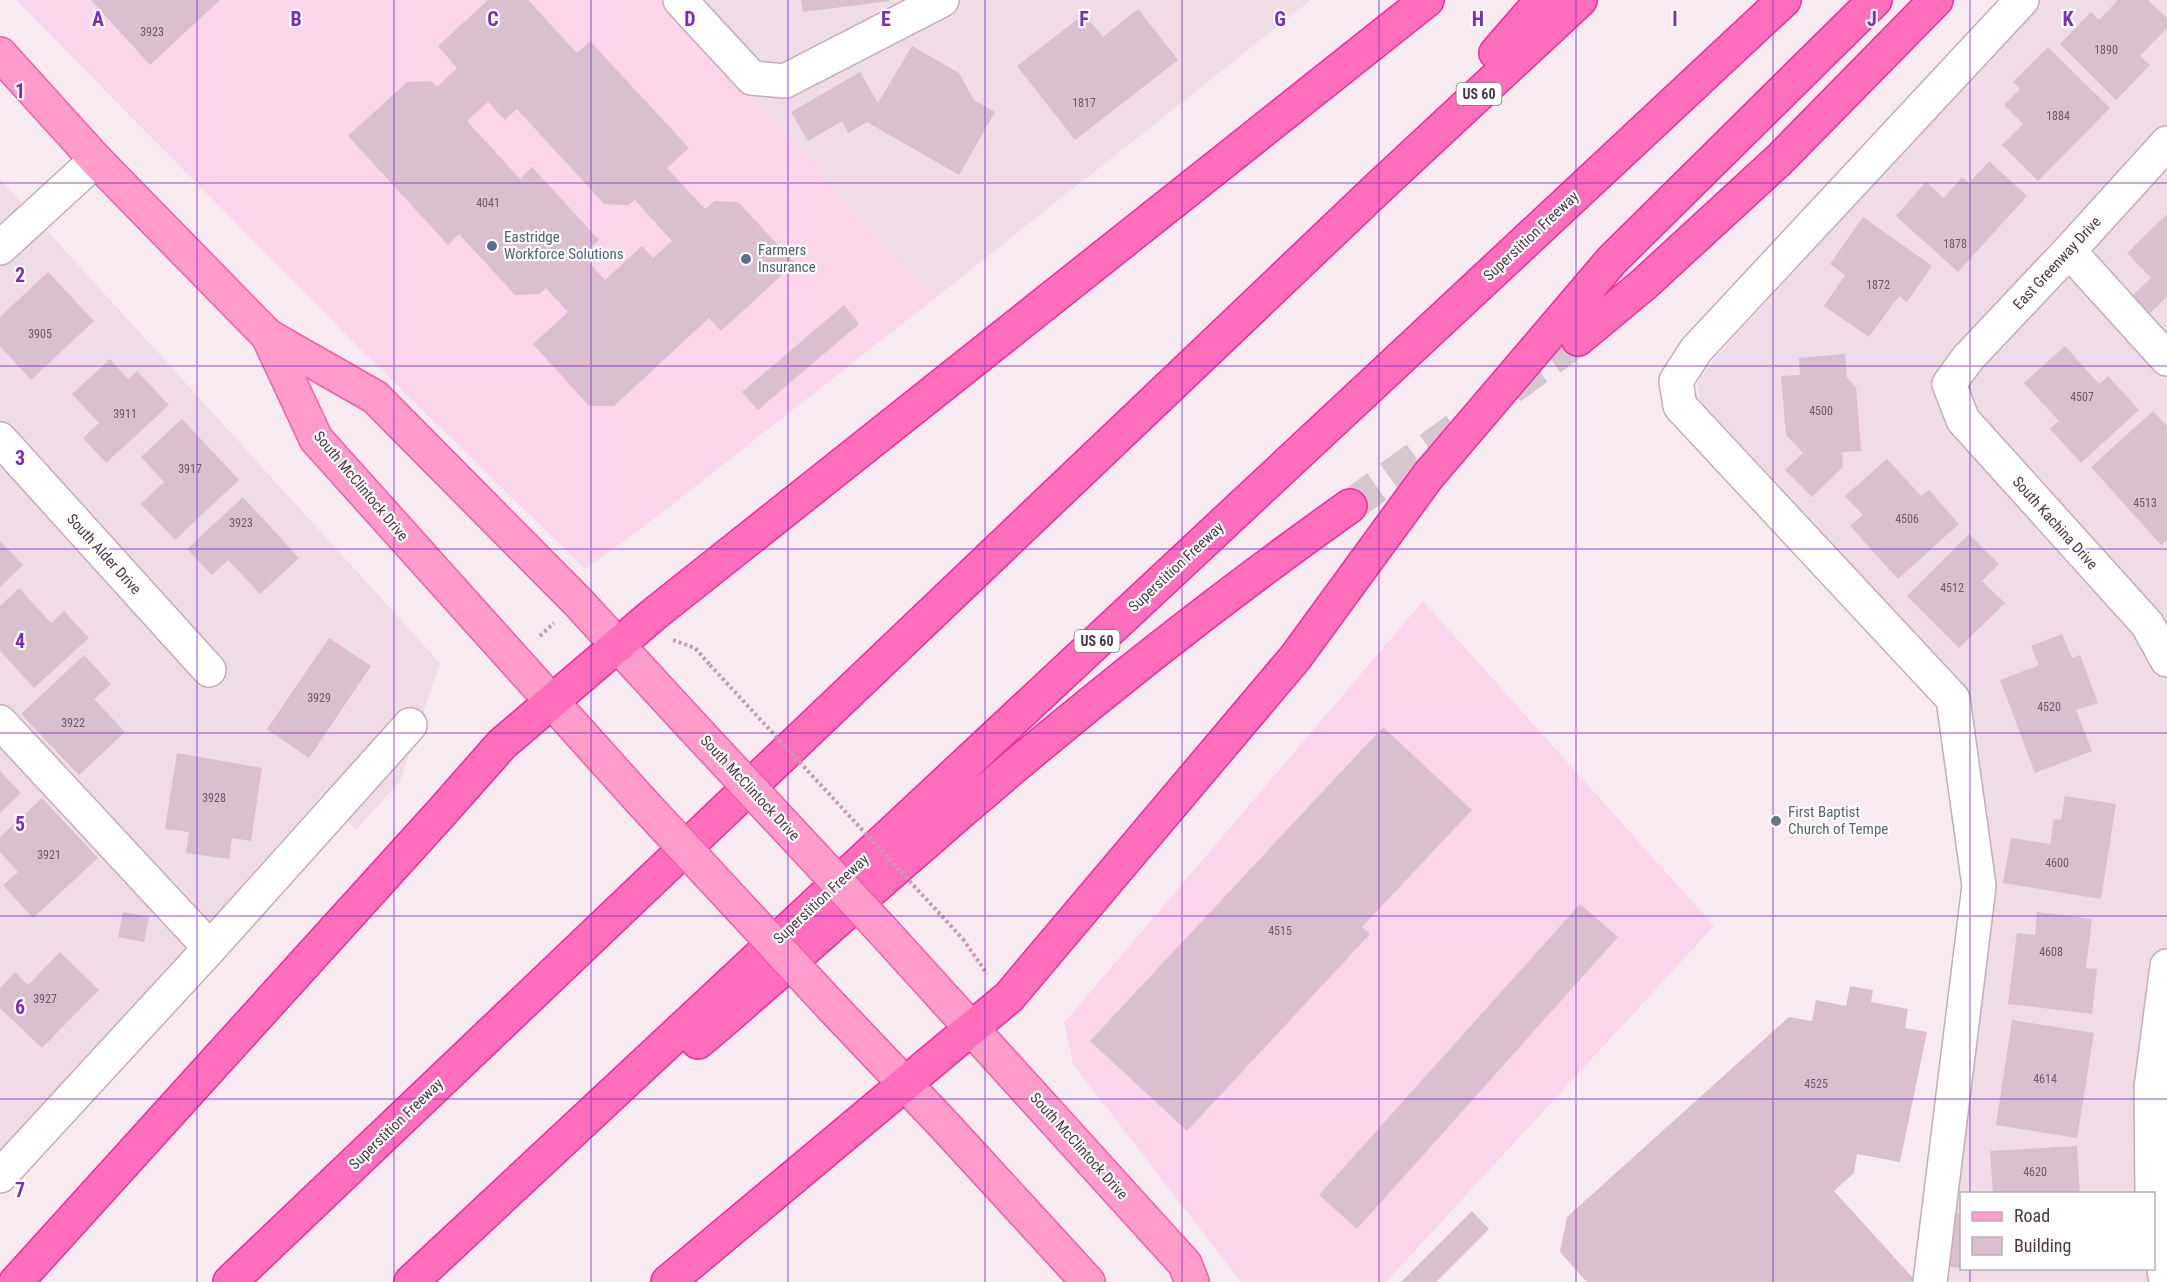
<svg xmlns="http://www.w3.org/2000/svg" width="2167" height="1282" viewBox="0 0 2167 1282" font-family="'Roboto Condensed',sans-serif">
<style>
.residential{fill:#efdce6;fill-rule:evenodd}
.commercial{fill:#fad5ec}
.building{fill:#dabfcf;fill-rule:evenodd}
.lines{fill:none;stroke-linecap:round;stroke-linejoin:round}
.highway-tunnel{stroke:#d5c7ce;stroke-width:33;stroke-dasharray:33 16;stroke-linecap:butt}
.minor-casing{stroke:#c4acb9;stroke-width:36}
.major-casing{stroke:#f25ea8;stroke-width:36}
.highway-casing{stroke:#ef2c9b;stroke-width:36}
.path{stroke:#c79bb4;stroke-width:4;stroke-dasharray:3 3;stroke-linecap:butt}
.minor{stroke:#fff;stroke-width:33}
.major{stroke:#ff9ccc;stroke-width:33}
.highway{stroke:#ff6ebb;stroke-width:33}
.major-bridge-casing{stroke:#f25ea8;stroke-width:36;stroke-linecap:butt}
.path-bridge{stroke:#c79bb4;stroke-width:4;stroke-dasharray:3 3;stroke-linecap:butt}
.major-bridge{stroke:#ff9ccc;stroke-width:33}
.grid{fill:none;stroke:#7b2cbf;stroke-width:1.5;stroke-opacity:0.55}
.service-dot{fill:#5c6f8a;stroke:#fff;stroke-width:2}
.worship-dot{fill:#6b7280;stroke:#fff;stroke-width:2}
.labels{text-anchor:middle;stroke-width:4.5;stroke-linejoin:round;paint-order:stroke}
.number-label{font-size:12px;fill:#705967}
.shield{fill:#fff;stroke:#82737c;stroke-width:1.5}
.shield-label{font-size:14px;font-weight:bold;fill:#4c3744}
.street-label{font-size:15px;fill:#4c3744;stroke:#fff}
.service-label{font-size:15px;fill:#4e5e75;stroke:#fff;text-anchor:start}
.worship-label{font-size:15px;fill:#5b616d;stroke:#fff;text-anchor:start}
.grid-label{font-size:20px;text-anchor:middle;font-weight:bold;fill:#7b2cbf;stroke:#fff;stroke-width:4.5;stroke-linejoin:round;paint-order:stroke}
</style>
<rect width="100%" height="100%" fill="#f7ebf1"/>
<!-- residential -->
<path class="residential" d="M662,0H1311L935,298Z
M2042,0H2167V1282H1937L1989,874L1959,693L1700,414L1698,382L1714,359ZM1962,1194H2154V1268H1962Z
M0,179L440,663L400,781L356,830L322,795L0,1159Z"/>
<!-- commercial -->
<path class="commercial" d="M16,0H662L935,298L655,518L585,569L363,352Z
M1423,601L1714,926L1386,1282H1241L1073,1064L1064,1023Z"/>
<!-- building -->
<path class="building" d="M91,0H220L150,65Z
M488,0H528L577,53L590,41L689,148L667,168L705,209L715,201L738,202L795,263L721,331L709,318L614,406H589L533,344L568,312L546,288L539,294L515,295L459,234L448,245L348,136L407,82L431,81L437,87L457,68L438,46ZM488,102L505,120L517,109L604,204L628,205L635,200L672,241L653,258L642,246L605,280L582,255L599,240L532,167L520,179L467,121Z
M801,0H889V1L803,12Z
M2118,0H2148L2167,18V28L2140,56L2150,65L2116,100L2060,44L2091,12L2099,20Z
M1138,9L1178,60L1075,140L1017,66L1084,14L1103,37Z
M912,46L959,73L974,100L995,112L959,175L867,122L848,133L842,121L808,141L791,112L860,72L878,103Z
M2048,47L2110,108L2038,181L2002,145L2023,124L2004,105L2020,89L2013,82Z
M1989,161L2027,196L1958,272L1896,216L1926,182L1944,198L1962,177L1969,183Z
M2167,214V297L2147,316L2130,298L2151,278L2127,253Z
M1863,217L1932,266L1907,302L1899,296L1869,337L1824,306L1845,275L1830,264Z
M48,272L94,321L31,380L0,346V317Z
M844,305L859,324L758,410L742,392Z
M2065,346L2099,384L2108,376L2139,410L2081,463L2050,429L2059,421L2024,383Z
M1845,354L1847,378L1856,387L1861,451L1842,452L1843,467L1812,497L1785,470L1803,453L1786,435L1781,376L1800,375L1799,358Z
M110,359L128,379L137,371L169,405L106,463L83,438L99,423L72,394Z
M2153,411L2167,426V540L2161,545L2091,467Z
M182,419L239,480L175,540L141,504L164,482L141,457Z
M1887,459L1921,496L1929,490L1959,524L1898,579L1850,526L1863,515L1845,496Z
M243,497L299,558L260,594L228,560L212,575L187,549Z
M1969,534L1999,564L1982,581L2005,603L1959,648L1907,596Z
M0,541L23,565L0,587Z
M19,588L51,623L64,611L89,638L34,688L0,651V606Z
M2062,634L2072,658L2080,655L2098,703L2076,710L2092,751L2035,773L2000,680L2039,665L2031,646Z
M329,638L371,666L309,758L267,729Z
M84,655L111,684L94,699L125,732L79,775L21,714Z
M1383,727L1472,810L1362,927L1370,934L1187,1131L1090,1041Z
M177,753L262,768L251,841L232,838L229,859L186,853L189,832L165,829Z
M0,771L21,793L0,813Z
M2065,796L2116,804L2101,899L2003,883L2011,838L2050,844L2054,819L2061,820Z
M42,798L98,858L33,918L3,885L18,872L0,852V837Z
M1580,904L1618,937L1357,1229L1319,1195Z
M123,912L149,917L144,942L118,937Z
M2037,912L2092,919L2086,968L2097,969L2092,1014L2008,1004L2017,933L2035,935Z
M60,952L99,990L42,1048L0,1008V988L15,972L28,985Z
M1850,986L1873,990L1871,1002L1908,1009L1905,1028L1927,1032L1900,1162L1857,1154L1854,1173L1834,1191L1913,1278L1912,1282H1587L1560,1252L1567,1217L1789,1017L1812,1021L1816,1000L1846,1006Z
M2012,1020L2094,1033L2077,1138L1996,1125Z
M2077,1146L2080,1194H1993L1990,1151Z
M1472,1211L1489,1229L1436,1282H1401Z
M1955,1213L1962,1214V1268L1950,1267Z"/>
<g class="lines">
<!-- highway-tunnel -->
<path class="highway-tunnel" d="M1511,388L1578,339
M1350,506L1467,421"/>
<defs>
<path id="minor" d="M680,0L752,78L785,81L942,0
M2167,143L2069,251L1968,358L1949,384L1963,420L2147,624L2167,660
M0,248L96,160
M2069,251L2167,359
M0,439L209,670
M0,722L210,948
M0,1176L210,948L410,725
M2152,1194L2151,1088L2167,966
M2154,1202L2166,1282
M1930,1282L1979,886L1953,699L1680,406L1676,381L1696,350L2022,0"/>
<path id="major" d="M0,54L96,160L268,336L375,397L578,602L692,726
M268,336L316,439L641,801
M883,931L1185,1264L1192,1282
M833,1008L945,1126L1088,1282"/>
<path id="highway" d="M1496,53L1542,0
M1578,339L1643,285L1780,159L1936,0
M698,1042C772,980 843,914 916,851C1055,729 1199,613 1350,506
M16,1282L442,812L502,744L653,615L1427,0
M230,1282L1378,188L1580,0
M411,1282L1784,0
M668,1282L1009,997L1295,658L1428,476L1612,260L1875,0"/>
</defs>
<!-- minor casing -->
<use href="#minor" class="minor-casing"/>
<!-- major casing -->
<use href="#major" class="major-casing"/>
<!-- highway casing -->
<use href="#highway" class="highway-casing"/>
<!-- path -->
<path class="path" d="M540,636L554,623
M673,640L695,648L710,665
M963,939L987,974"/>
<!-- minor -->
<use href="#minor" class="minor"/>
<!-- major -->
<use href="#major" class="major"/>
<!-- highway -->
<use href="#highway" class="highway"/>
<defs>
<path id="major-bridge" d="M692,726L883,931
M641,801L833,1008"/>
</defs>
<!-- major-bridge casing -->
<use href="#major-bridge" class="major-bridge-casing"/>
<!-- path-bridge -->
<path class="path-bridge" d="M710,665L963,939"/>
<!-- major-bridge -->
<use href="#major-bridge" class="major-bridge"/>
</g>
<!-- grid -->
<path class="grid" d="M197,0V1282M394,0V1282M591,0V1282M788,0V1282M985,0V1282M1182,0V1282M1379,0V1282M1576,0V1282M1773,0V1282M1970,0V1194M0,183H2167M0,366H2167M0,549H2167M0,733H2167M0,916H2167M0,1099H2167M1970,1268V1282"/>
<!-- markers -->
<g class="service-dot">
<circle cx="492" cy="246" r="6"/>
<circle cx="746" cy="259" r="6"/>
</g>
<circle class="worship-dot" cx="1776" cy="821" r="6"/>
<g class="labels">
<!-- number labels -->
<g class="number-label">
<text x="152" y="36">3923</text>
<text x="2106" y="54">1890</text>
<text x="1084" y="107">1817</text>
<text x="2058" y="120">1884</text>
<text x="488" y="207">4041</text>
<text x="1955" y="248">1878</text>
<text x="1878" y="289">1872</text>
<text x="40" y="338">3905</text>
<text x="2082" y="401">4507</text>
<text x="1821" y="415">4500</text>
<text x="125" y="418">3911</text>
<text x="190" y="473">3917</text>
<text x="2145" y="507">4513</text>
<text x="1907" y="523">4506</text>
<text x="241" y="527">3923</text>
<text x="1952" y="592">4512</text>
<text x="319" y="702">3929</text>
<text x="2049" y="711">4520</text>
<text x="73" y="727">3922</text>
<text x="214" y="802">3928</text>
<text x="49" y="859">3921</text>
<text x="2057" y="867">4600</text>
<text x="1280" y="935">4515</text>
<text x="2051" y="956">4608</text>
<text x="45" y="1003">3927</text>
<text x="2045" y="1083">4614</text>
<text x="1816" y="1088">4525</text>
<text x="2035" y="1176">4620</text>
</g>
<!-- shield labels -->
<g class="shield">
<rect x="1456.5" y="83" width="45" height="22" rx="4.5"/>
<rect x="1074.5" y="630" width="45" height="22" rx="4.5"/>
</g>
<g class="shield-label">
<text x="1479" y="99">US 60</text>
<text x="1097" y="646">US 60</text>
</g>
<!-- street labels -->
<g class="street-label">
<text transform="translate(1531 236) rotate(-43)" y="5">Superstition Freeway</text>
<text transform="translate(2057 263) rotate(-47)" y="5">East Greenway Drive</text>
<text transform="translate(361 486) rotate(50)" y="5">South McClintock Drive</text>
<text transform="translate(2055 523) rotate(48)" y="5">South Kachina Drive</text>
<text transform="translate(104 554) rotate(48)" y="5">South Alder Drive</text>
<text transform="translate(1176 567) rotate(-43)" y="5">Superstition Freeway</text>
<text transform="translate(750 788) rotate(47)" y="5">South McClintock Drive</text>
<text transform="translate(821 899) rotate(-43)" y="5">Superstition Freeway</text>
<text transform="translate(396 1124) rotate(-44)" y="5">Superstition Freeway</text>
<text transform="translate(1079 1146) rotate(48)" y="5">South McClintock Drive</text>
</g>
<!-- service labels -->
<g class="service-label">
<text x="504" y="242">Eastridge<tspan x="504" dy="17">Workforce Solutions</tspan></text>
<text x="758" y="255">Farmers<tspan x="758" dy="17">Insurance</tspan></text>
</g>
<!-- worship labels -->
<g class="worship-label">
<text x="1788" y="817">First Baptist<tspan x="1788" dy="17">Church of Tempe</tspan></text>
</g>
</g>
<g class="grid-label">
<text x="98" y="26">A</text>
<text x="296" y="26">B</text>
<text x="493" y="26">C</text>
<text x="690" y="26">D</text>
<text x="886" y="26">E</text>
<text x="1084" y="26">F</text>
<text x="1280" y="26">G</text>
<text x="1478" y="26">H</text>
<text x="1675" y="26">I</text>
<text x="1872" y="26">J</text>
<text x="2068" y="26">K</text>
<text x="20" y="98">1</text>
<text x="20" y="282">2</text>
<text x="20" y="465">3</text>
<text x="20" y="648">4</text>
<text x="20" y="831">5</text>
<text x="20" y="1014">6</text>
<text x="20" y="1197">7</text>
</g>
<!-- legend -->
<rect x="1960" y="1192" width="195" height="78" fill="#ffffff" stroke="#b7afb4" stroke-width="1.5"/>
<rect x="1972" y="1212" width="30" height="9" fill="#ff9ccc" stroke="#b7afb4" stroke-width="1.5"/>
<text x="2014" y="1222" font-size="18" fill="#4c3744">Road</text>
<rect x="1972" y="1237" width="30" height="18" fill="#dabfcf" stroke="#b7afb4" stroke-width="1.5"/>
<text x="2014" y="1252" font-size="18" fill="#4c3744">Building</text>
</svg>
